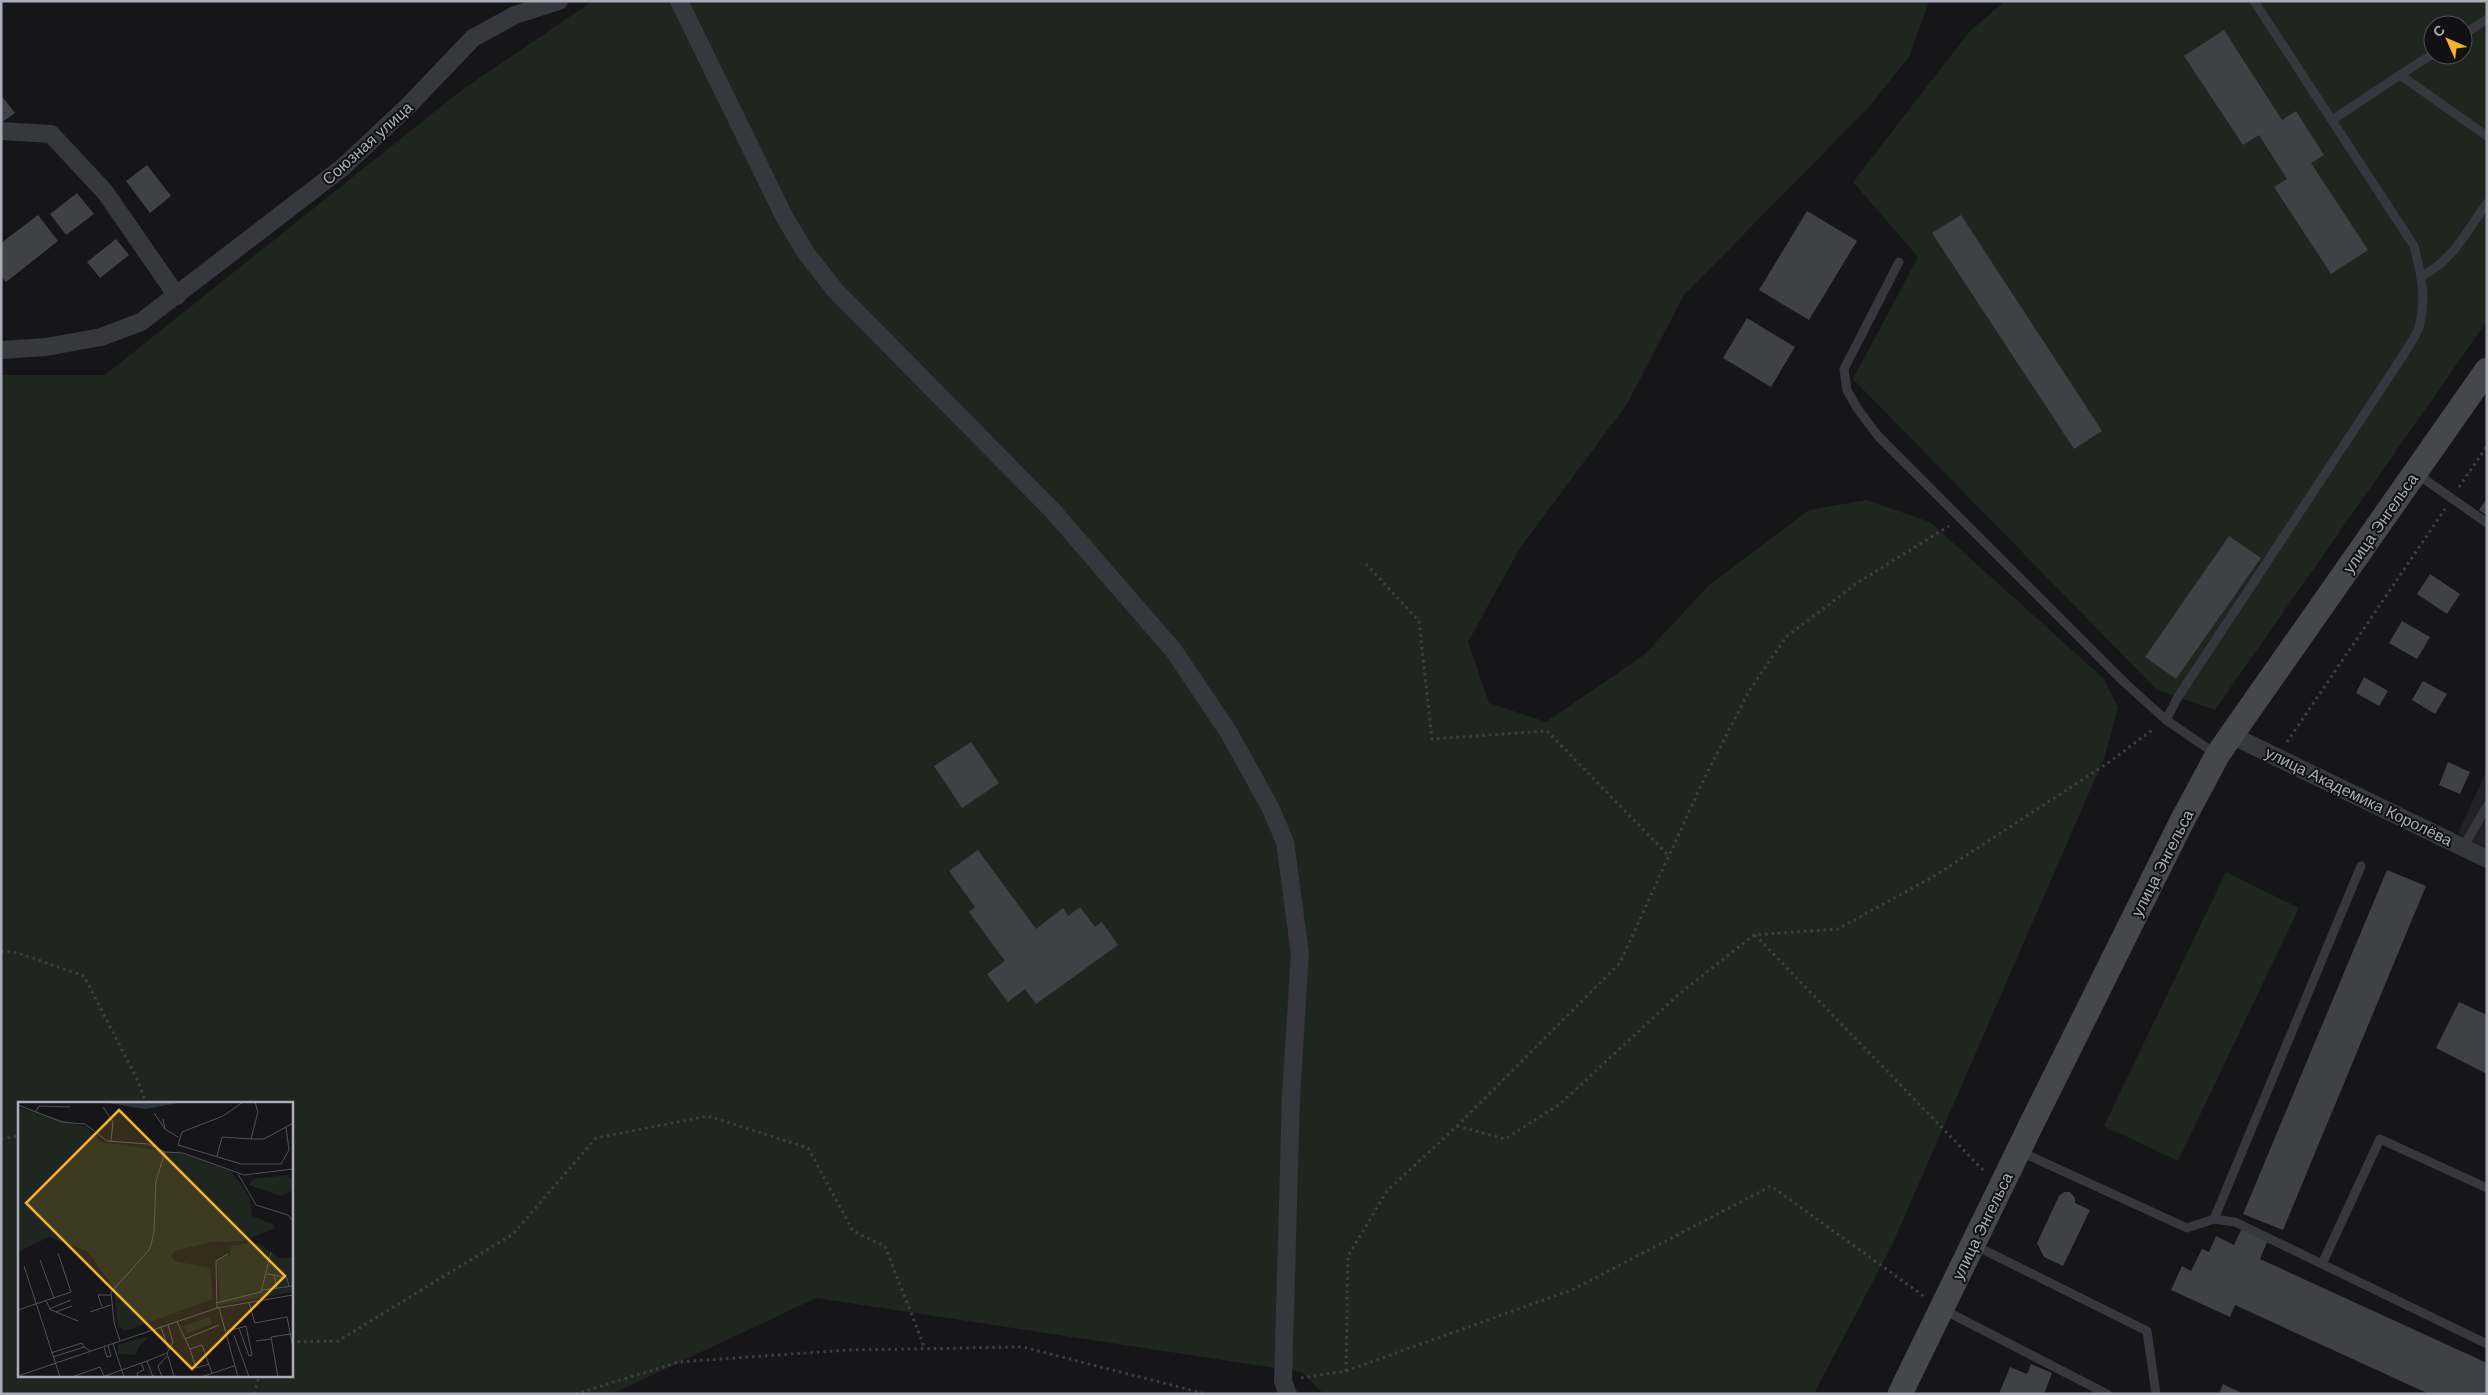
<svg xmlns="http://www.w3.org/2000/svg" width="2488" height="1395" viewBox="0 0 2488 1395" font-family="Arial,sans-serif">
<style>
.built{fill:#222225}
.green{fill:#1e261f;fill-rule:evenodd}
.building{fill:#404145}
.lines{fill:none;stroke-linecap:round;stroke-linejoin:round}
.path{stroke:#3d3f44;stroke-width:3;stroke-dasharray:2.5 4;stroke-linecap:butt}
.lane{stroke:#37383d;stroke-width:9}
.street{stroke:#37383d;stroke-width:18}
.secondary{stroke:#45474d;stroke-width:25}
.labels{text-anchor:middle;stroke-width:4;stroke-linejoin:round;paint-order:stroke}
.street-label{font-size:16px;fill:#a8adb8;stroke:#111113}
.inset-road{fill:none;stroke:#505258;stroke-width:1}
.view{fill:#f2b134;fill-opacity:0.15;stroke:#f2b134;stroke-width:2.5}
.inset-edge{fill:none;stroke:#a8adb8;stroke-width:2.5}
</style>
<rect width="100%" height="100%" fill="#161618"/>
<!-- built -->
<path class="built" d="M2487,770V849L2458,833Z"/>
<!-- green -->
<path class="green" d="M593,1H1929L1909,57L1869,107L1684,295L1627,404L1520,548L1468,642L1489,703L1546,722L1644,655L1709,585L1809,510L1866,500L1930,522L2104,679L2118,708L2105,756L1893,1243L1814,1394H1324L1301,1372L816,1298L612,1394H1V375H105L463,89ZM19,1104H291V1376H19Z
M2005,1H2487V321L2215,710L2157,690L1853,379L1918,257L1853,182L1969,32ZM2433,25H2463V55H2433Z
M2226,872L2299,908L2178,1161L2104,1126Z"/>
<!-- building -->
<path class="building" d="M2224,30L2282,120L2296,111L2324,155L2311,163L2368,250L2331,274L2274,187L2287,179L2259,135L2243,145L2184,56Z
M1,95L15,113L1,123Z
M147,165L171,196L150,213L126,181Z
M77,193L94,214L66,235L50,214Z
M1807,211L1857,241L1809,320L1759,290Z
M38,215L58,241L6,282L1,277V243Z
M1961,215L2102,431L2074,449L1932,233Z
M116,239L129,255L100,278L87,262Z
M1747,318L1795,347L1771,387L1723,358Z
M2487,498V516L2479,510Z
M2229,536L2261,558L2176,679L2145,657Z
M2430,574L2460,594L2447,614L2417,594Z
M2402,621L2430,637L2417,659L2389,643Z
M2364,677L2388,691L2379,706L2356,693Z
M2423,681L2447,694L2435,714L2412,700Z
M971,742L999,783L962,808L934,766Z
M2448,762L2470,772L2460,794L2439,785Z
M978,850L1036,929L1063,908L1068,916L1080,907L1095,927L1102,922L1118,945L1036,1004L1025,989L1008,1002L987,974L1005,961L969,912L975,907L949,871Z
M2387,870L2426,886L2283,1230L2243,1214Z
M2459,1002L2487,1015V1074L2436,1048Z
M2064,1192H2070L2075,1198V1203L2090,1210L2063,1266L2044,1257L2037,1243L2059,1196Z
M2242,1228L2268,1240L2260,1259L2487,1363V1394H2429L2235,1305L2230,1317L2171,1290L2182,1266L2191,1271L2202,1249L2209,1252L2216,1236L2234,1245Z
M2031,1364L2052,1373L2044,1394H1999L2010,1367L2027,1374Z
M2223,1384L2244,1394H2219Z"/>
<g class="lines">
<!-- path -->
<path class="path" d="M2459,487L2487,446
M1366,564L1419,621L1432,739L1547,731L1669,856
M2287,742L2445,509
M1755,935L1984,1171
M1,951L18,953L84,976L139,1083L146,1104
M1457,1126L1505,1139L1560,1104L1679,994L1754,935L1838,929L1936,875L2105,765L2155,728
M1,1139L19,1136
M291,1342L338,1341L513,1234L596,1138L708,1116L808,1148L853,1231L885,1246L925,1349
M1346,1371L1574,1289L1771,1186L1925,1297
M1301,1378L1346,1371L1348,1256L1387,1191L1457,1126L1620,963L1704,779L1749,691L1786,637L1857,583L1949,526
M254,1394L259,1376
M575,1394L679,1362L848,1350L1023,1347L1206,1394"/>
<!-- lane -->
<path class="lane" d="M2463,35L2487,19
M2400,75L2433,54
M2332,120L2400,75L2487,136
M1899,262L1844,369L1847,390L1857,408L1878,436L2124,682L2166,720L2216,754
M2422,276C2452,261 2468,230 2487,203
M2417,474L2487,523
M2166,720L2178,697L2404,354C2409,345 2416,336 2419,327C2427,299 2421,273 2414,246L2254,1
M2464,846L2487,806
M2019,1151L2187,1228L2214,1219L2235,1222L2322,1264L2380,1139L2487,1188
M2214,1219L2361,866
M1974,1245L2147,1331L2156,1394
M2322,1264L2487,1344
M1942,1309L2107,1394"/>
<!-- street -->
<path class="street" d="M679,1L785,218L806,253L835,290L1053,511L1174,651L1229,733L1270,807L1285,842L1300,954L1291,1096L1283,1381L1288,1394
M1,131L51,134L105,192L177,296
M1,350L46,347L101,337L141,322L343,167L409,105L473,38L515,15L559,1
M2231,735L2487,859"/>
<!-- secondary -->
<path class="secondary" d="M1900,1394L2029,1129L2181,823L2218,754L2487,370"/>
</g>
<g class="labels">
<!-- street labels -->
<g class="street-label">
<text transform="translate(367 143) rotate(-42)" y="6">Союзная улица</text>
<text transform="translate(2380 523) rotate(-55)" y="6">улица Энгельса</text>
<text transform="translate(2359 796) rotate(26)" y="6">улица Академика Королёва</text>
<text transform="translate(2162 863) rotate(-63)" y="6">улица Энгельса</text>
<text transform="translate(1982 1226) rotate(-64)" y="6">улица Энгельса</text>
</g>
</g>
<!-- overview -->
<g transform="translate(18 1102)">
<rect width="275" height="275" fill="#161618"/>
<path d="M0,5L68,25L83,40L166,52L213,69L232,96L234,114L255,122L257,126L225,139L194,140L156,149L154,154L156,159L192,166L195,197L107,229L100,224L96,186L69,149L31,135L0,150ZM269,73L275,79V88L263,94L231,83L235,77ZM230,141L241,142L262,156H275V190L202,203L199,157L212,153L213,144ZM191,215L194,222L169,231L166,224ZM127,235L130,237L121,244L118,253L100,252V243Z" fill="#1e261f"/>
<path d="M84,0H165L127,7Z" fill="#2c353c"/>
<path class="inset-road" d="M225,0L205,14L164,30L160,43L223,62H263L271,48L268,25L275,21M0,3L44,20L67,22L89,39L130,42L147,50M85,5L95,20L93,39M18,9L21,4L52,5M136,11L147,27M145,17L147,27L160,35M233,37H246L268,25M147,50L165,51L226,73L275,67M199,54L204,35L233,37L240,10L237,0M220,72L238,103L270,113L275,119M22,158L36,196M6,164L42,275M249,172L256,173L259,187M256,173L269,176L271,185M244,188L275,184M28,199L33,208L60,219M198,201L243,190L253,150M231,201L237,221L269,215L275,246M84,205L80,193H93M199,206L198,159L210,152M201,206L220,275M31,207L53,198M0,208L53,190L40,151M38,210L54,204M72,210L93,203M159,220L172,247L184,243L194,271M143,225L150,246M209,229L221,226L228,224L234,253L231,254L221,226M216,233L231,275M167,237L201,223M102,239L96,220L93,190L132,147L136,130L138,79L147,50M238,239L253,237M95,242L106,275M86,245L89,255L93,254L90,244M172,247L178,266L191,262M33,251L64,241L66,245M149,251L155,240L150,223M35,255L66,245L72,249M129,259L149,251L156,274L153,275M0,274L199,206L275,193M54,275L82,265L86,274M84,275L129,259L135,275M120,275L119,271L126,268L123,261M144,275L140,264L149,254M183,275L216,264M260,275L253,235L273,232"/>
<path class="view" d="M101,8L267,174L174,267L8,101Z"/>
<rect width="275" height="275" class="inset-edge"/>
</g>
<!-- border -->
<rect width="2488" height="1395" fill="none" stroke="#a8adb8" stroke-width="5"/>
<!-- north arrow -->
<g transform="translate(2448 40) rotate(315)"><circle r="24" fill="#111113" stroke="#4d4f55"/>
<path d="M0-4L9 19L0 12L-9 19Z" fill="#f2b134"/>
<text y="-8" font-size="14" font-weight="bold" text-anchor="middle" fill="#a8adb8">С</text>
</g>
</svg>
